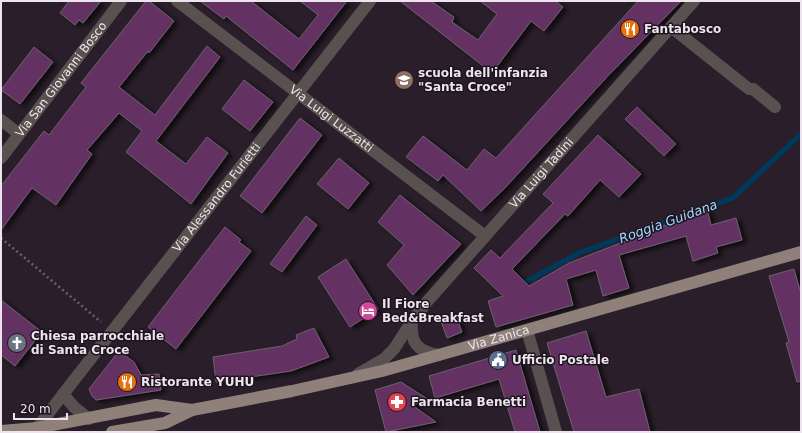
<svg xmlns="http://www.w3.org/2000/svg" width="802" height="433" viewBox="0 0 802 433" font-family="'DejaVu Sans',sans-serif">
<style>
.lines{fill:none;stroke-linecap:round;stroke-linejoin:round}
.stream{stroke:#01395a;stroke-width:5.5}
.building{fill:#633363;stroke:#6d606d;filter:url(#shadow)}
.path{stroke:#6b616b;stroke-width:2.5;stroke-dasharray:2 3;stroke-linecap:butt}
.minor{stroke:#59514f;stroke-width:12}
.major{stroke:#90807a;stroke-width:12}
.labels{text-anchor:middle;stroke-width:3;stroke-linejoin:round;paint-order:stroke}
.poi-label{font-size:12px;font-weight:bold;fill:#ede5ed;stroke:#1f151f;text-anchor:start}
.street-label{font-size:12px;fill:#ede5ed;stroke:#1f151f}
.water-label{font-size:13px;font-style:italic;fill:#a4d7ff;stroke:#1f151f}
</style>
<defs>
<filter id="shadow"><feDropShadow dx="4.5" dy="2.5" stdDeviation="2" flood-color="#0009"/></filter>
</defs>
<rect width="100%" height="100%" fill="#291e29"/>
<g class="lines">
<!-- stream -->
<path class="stream" d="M520,285L579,253L733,198L801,134"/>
</g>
<!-- building -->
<path class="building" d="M69,1H101L83,23L79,20L75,25L60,13Z
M146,1H149L174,21L149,53L148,51L119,87L155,115L207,46L220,57L156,141L186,164L207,137L228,153L191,204L126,152L142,131L119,113L87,150L92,154L56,205L32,188L1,230V186L44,131L49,135L86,87L81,83Z
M200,1H251L299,39L318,15L300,1H347L293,70L226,16L224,19Z
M400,1H431L454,17L452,22L478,40L497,14L480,1H555L563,7L544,31L531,21L492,73Z
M638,1H681L606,78L504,189L481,211L443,175L438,181L406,157L423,136L467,170L484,149L496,158Z
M34,47L53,62L20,104L1,90Z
M244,80L273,102L250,131L222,109Z
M637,107L676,144L664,156L625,119Z
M300,118L322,135L262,213L240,196Z
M598,135L641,174L619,197L600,180L568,216L565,214L512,269L529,286L569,263L707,209L711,225L736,218L742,240L716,247L718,253L693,261L686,236L619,255L629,288L603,296L596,270L566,279L573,305L496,327L488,301L503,296L474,268L491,250L500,258L553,203L543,194Z
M339,158L369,183L348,209L317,184Z
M400,195L461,244L413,295L387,265L404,245L378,222Z
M306,216L317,225L282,272L270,264Z
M225,227L241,240L239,242L251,251L176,349L148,327Z
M346,259L378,309L350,327L318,277Z
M794,269L801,294V381L797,382L786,343L789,342L769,276Z
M1,300L42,332L15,366L1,355Z
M456,316L462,332L447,338L441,321Z
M314,328L329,357L291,371L216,382L213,357L282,346L297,339L296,335Z
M586,331L606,397L639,389L650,432H574L547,343Z
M516,350L540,432H515L499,379L435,398L429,376Z
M119,351L134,362L141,375L159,374L161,390L96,400L92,396L89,389Z
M401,382L429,400L412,405L436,422L386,432L375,390Z"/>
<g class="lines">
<!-- path -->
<path class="path" d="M1,238L101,322"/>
<!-- minor -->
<g class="minor">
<path id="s1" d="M177,1L485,236"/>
<path d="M671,27L749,89H753L775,107"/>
<path d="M1,120L19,134"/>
<path id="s2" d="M1,158L121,1"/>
<path d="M412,321C410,343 417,351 439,355"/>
<path d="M527,330L556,432"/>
<path id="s3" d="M358,374L384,359L394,349L412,321L425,304L694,1"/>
<path d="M63,394L74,407L89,419"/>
<path id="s4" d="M32,431L37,428L71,384L370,1"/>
</g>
<!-- major -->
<g class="major">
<path d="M1,431L37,428L156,405L192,410"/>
<path id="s5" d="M112,432L165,423L192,410L292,391L382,371L801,252"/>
</g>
</g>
<!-- icons -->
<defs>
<symbol id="restaurant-disc" viewBox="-11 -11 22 22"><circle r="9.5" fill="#e8710a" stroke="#1f151f"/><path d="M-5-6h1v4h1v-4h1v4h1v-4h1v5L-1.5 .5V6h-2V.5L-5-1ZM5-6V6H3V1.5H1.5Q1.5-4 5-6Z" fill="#fff"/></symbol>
<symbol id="school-disc" viewBox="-11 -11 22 22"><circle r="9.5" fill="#8d6e63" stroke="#1f151f"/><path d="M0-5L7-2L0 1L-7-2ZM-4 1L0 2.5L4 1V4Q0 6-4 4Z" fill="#fff"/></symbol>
<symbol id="hotel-disc" viewBox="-11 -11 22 22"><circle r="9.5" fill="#d1479c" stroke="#1f151f"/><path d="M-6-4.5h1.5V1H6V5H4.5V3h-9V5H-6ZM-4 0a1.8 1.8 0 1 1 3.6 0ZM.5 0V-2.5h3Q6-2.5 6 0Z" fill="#fff"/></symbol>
<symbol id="church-disc" viewBox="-11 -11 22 22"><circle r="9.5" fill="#6b7280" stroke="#1f151f"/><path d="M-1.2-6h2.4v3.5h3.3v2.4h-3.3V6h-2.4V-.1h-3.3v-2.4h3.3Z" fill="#fff"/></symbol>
<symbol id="civic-disc" viewBox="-11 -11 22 22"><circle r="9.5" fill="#5c6f8a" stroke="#1f151f"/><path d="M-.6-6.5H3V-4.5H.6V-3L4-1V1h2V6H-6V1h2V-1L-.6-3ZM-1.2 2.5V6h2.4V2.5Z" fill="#fff"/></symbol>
<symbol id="pharmacy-disc" viewBox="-11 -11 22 22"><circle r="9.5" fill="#e0444e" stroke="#1f151f"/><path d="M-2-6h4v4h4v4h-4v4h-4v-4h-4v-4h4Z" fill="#fff"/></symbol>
</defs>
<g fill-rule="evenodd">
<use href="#restaurant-disc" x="619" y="18" width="22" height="22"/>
<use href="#school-disc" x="393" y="69" width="22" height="22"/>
<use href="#hotel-disc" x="357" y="300" width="22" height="22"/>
<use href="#church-disc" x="6" y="332" width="22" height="22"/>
<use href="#civic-disc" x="487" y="349" width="22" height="22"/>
<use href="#restaurant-disc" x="116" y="371" width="22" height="22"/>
<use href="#pharmacy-disc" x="386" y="391" width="22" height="22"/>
</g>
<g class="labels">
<!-- poi labels -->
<g class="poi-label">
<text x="644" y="33">Fantabosco</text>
<text x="418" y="77">scuola dell'infanzia<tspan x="418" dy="14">"Santa Croce"</tspan></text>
<text x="382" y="308">Il Fiore<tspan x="382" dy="14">Bed&amp;Breakfast</tspan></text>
<text x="31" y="340">Chiesa parrocchiale<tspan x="31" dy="14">di Santa Croce</tspan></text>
<text x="512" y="364">Ufficio Postale</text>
<text x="141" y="386">Ristorante YUHU</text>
<text x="411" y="406">Farmacia Benetti</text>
</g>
<!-- street labels -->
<g class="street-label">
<text dy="4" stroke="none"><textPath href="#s2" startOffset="99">Via San Giovanni Bosco</textPath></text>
<text dy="4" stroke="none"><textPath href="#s1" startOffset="194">Via Luigi Luzzatti</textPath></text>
<text dy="4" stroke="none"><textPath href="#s3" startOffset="274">Via Luigi Tadini</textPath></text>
<text dy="4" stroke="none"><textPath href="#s4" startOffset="298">Via Alessandro Furietti</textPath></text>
<text dy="4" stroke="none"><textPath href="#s5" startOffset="399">Via Zanica</textPath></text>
</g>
<!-- water labels -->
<g class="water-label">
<text transform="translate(668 221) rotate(-20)" y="5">Roggia Guidana</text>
</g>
</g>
<!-- border -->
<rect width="802" height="433" fill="none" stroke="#ede5ed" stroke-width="4"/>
<!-- scale -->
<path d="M14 413v6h53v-6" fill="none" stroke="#ede5ed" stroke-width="2"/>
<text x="20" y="413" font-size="12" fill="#ede5ed" stroke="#1f151f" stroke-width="3" paint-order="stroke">20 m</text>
</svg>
